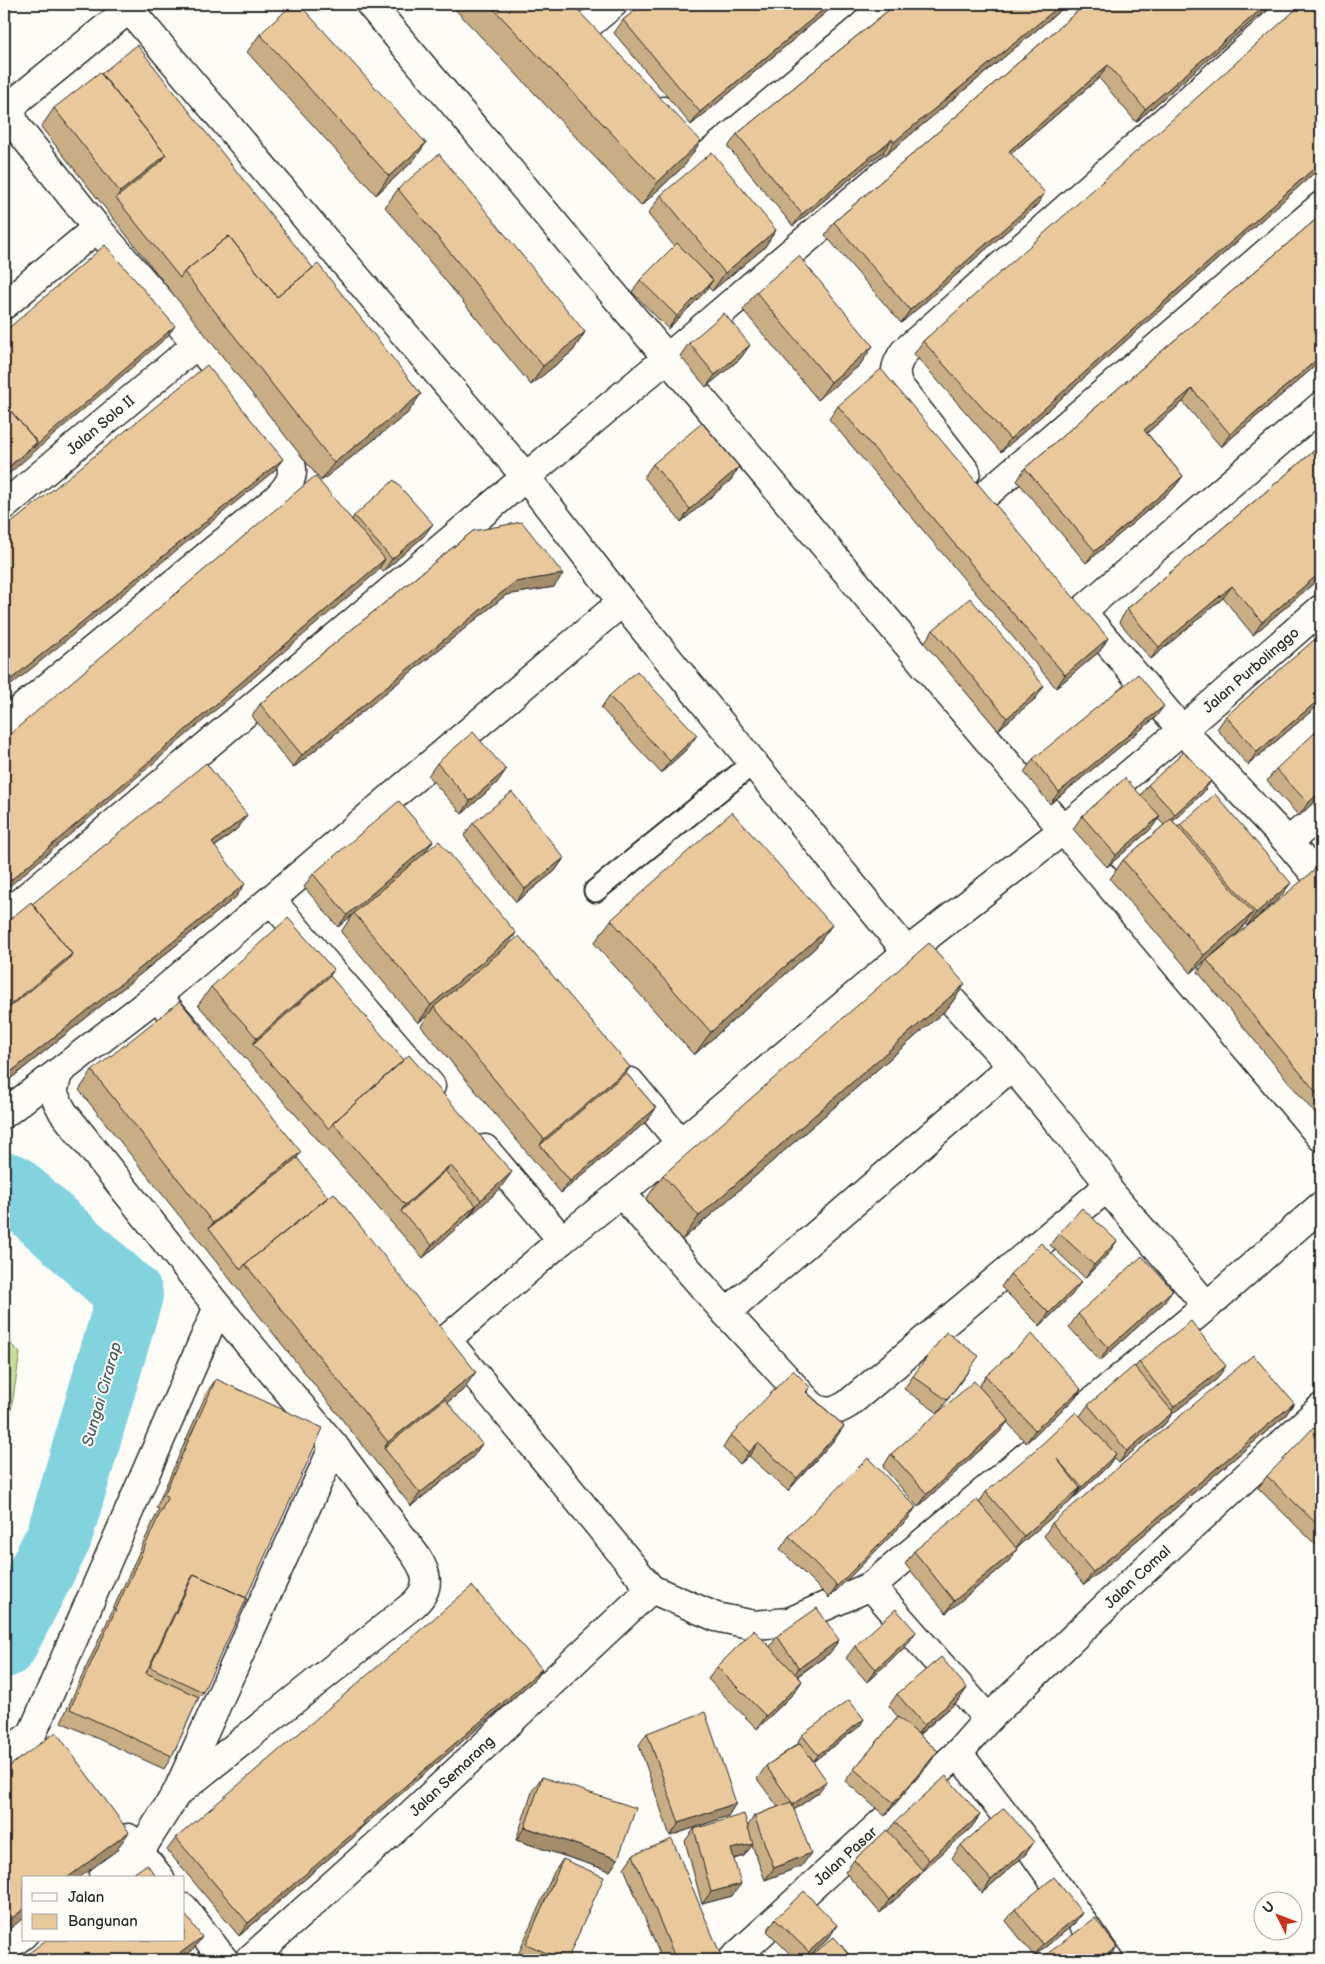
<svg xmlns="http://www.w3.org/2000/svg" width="1325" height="1964" viewBox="0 0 1325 1964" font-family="'Balsamiq Sans',sans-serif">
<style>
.green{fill:#c6df95;stroke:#788560}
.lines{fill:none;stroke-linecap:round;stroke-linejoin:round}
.river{stroke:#83d3df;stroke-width:66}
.service-casing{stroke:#2b2b2b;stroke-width:25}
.minor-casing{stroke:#2b2b2b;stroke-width:31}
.tertiary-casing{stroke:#2b2b2b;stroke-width:31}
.service{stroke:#fdfcf7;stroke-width:21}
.minor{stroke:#fdfcf7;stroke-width:28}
.tertiary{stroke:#fdfcf7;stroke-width:28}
.wall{fill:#c8ad85;stroke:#2b2b2b}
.shaded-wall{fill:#a38d6c;stroke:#2b2b2b}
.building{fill:#e9c99b;stroke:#2b2b2b}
.labels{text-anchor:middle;stroke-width:4;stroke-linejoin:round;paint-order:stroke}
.street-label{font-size:15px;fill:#2b2b2b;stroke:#fdfcf7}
.water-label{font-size:16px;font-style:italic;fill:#455d61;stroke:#fdfcf7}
</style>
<rect width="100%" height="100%" fill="#fdfcf7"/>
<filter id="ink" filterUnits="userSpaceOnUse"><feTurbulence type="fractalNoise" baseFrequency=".02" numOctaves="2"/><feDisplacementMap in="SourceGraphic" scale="10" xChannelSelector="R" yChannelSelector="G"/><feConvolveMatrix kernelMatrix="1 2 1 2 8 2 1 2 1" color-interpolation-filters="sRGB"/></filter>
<g filter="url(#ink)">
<!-- green -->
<path class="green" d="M4,1337L20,1353L4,1456Z"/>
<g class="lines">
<!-- river -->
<path class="river" d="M4,1186H10L130,1295L59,1537L4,1645"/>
<defs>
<path id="service" d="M595,891L753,763"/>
<g id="minor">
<path d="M1320,4L1321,5"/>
<path d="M129,9L525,476L622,602L907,952L1012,1066L1102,1175L1106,1182L1105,1186L1207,1306"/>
<path d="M588,25L613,4"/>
<path d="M663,111L680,131H691L843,4"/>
<path d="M4,305L97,228"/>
<path d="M966,472L899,386C893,372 896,364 904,352L1297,4"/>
<path d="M984,496L1321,206"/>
<path id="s1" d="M4,506L197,344"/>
<path d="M1082,611L1321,406"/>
<path d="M1083,613L1182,730L1288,842L1321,881"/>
<path d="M4,723L275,500C288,487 298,475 288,457L197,344L97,228L19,130C11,118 9,108 21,97L135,4"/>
<path d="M1288,842L1321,814"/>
<path d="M271,900L431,1086"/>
<path d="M4,916L666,359L1083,4"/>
<path d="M157,996L193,1038"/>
<path d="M58,1073L53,1093L63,1112L218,1307L334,1446L416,1556C428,1574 431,1588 414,1604L176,1794L140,1851L103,1878"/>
<path d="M630,1082L680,1142"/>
<path d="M4,1114L157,996L622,602"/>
<path d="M485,1149L562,1240"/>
<path d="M621,1193L726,1313L810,1404C823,1415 834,1413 848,1404L1098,1195L1105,1186"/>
<path d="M726,1313L1012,1066"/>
<path id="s2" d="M447,1339L562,1240L621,1193L907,952L1063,830L1182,730L1321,609"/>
<path d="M451,1345L651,1589L716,1617L754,1625L789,1622L871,1586L1207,1306L1321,1206"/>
<path d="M871,1586L988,1719"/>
<path d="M958,1753L1026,1842L1109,1960"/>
<path d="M4,1755L32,1734L218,1307"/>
<path d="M178,1790L334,1446"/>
<path d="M128,1838L160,1878"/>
<path d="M184,1908L224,1960"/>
<path d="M4,1949L24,1934"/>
<path id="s3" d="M249,1960L404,1821L651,1589"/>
<path id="s4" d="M732,1960L958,1753L988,1719L1139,1575L1321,1408"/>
</g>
<path id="tertiary" d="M370,4L1321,1137"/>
</defs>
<!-- service casing -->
<use href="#service" class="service-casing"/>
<!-- minor casing -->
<use href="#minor" class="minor-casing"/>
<!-- tertiary casing -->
<use href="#tertiary" class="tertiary-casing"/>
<!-- service -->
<use href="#service" class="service"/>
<!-- minor -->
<use href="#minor" class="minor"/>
<!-- tertiary -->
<use href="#tertiary" class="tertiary"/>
</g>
<!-- wall -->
<path class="wall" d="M450,4H572L685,165L641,206Z
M643,4H836L691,125L614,33L623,20Z
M896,4H1068L886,155L883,152L793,226L728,147L737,134Z
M1086,4H1272L1136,122L1099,78L1011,154L1037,205L901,323L825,235L834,222Z
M1321,19V167L1001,452L914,354L923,341Z
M260,34L426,143L413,161L376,195L247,52Z
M54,108L408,413L321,481L41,127Z
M398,189L585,332L573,351L531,385L385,207Z
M661,195L776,230L764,248L712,291L708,287L704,293L668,329L632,292L640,280L674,246L648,214Z
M1321,215V361L1221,447L1183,402L1147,433L1183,476L1174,488L1086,563L1017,481L1025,468Z
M756,292L860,365L818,400L743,310Z
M689,343L741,358L706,387L680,356Z
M838,406L1108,638L1100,651L1056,688L829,419Z
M1321,445V577L1253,635L1223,598L1151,659L1119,622L1127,609Z
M653,464L739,467L731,480L681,522L644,477Z
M354,516L424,536L383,572L379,568L377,572L352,519Z
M473,531L554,587L506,595L293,768L252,716L260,704Z
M933,630L1036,698L998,730L924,643Z
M609,696L688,748L661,773L601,708Z
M1321,703L1248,765L1217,729L1226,716Z
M1155,718L1050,804L1024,772L1033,759Z
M437,763L497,783L462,814L428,776Z
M1276,769L1321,796L1299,816L1267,781Z
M1211,781L1202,794L1173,821L1178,827L1180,825L1282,895L1247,926L1245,923L1240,931L1211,956L1321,874V1121L1198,972L1206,960L1191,973L1110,879L1123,860L1164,825L1158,819L1151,829L1107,867L1073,829L1082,816L1141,795L1148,785Z
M247,815L238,828L215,847L236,897L4,1084V924L32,904Z
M473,823L564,858L555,871L516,902L464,836Z
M433,841L424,854L508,945L630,1067L626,1073L656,1108L647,1121L561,1193L421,1026L429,1014L418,1023L341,932L352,915L338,927L304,887L313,874Z
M611,920L832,925L815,948L694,1055L594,943Z
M330,976L499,1190L423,1258L198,1005L211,987Z
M965,984L948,1008L682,1240L646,1199L663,1175Z
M92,1071L297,1158L463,1390L448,1402L473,1457L411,1506L79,1090Z
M1059,1233L1108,1254L1085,1278L1050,1245Z
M1010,1274L1072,1295L1040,1326L1001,1287Z
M1173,1290L1164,1303L1100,1361L1069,1327L1078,1314Z
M1139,1362L1217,1379L1172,1414L1165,1424L1119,1463L1114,1458L1107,1467L1073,1499L1016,1548L1017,1549L1008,1562L946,1613L905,1564L914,1551L979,1503L986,1492L1080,1416L1088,1405L1135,1367Z
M970,1369L938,1413L904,1389L913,1376Z
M986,1376L1072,1401L1026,1443L1007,1422L1000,1432L918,1507L883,1467L891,1454L979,1386Z
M216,1379L203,1692L199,1697L172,1756L164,1769L61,1722L159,1509L156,1508L207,1392Z
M810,1387L807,1392L844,1426L835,1439L788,1491L749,1456L740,1464L723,1448L731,1435Z
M1294,1403L1285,1416L1084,1585L1044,1536L1052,1523Z
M1321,1436V1550L1258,1488L1267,1476Z
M916,1507L907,1520L829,1598L780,1549L789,1536Z
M777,1636L830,1653L798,1676L802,1681L794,1693L757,1729L708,1679L717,1667L770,1647Z
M907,1645L867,1682L846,1658L855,1646Z
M533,1681L361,1828L355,1836L239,1936L167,1850L176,1838Z
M967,1688L958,1701L919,1735L938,1751L929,1764L885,1816L845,1781L854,1769L898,1717L889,1706L897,1694Z
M860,1726L814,1761L805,1751L818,1793L794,1810L802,1866L765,1880L752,1845L744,1856L734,1859L732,1896L702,1904L685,1841L694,1829L748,1826L754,1816L778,1807L757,1779L766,1766L799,1743L798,1741L802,1735Z
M647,1733L736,1803L728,1816L670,1836L639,1745Z
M542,1777L618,1859L610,1871L516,1840L533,1789Z
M980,1815L971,1828L923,1870L914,1883L880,1913L845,1872L854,1860L888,1831L895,1822Z
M1034,1842L1025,1855L982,1893L952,1858L961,1845Z
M633,1855L722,1958L720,1960H662L624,1868Z
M563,1859L567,1960H525L517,1957L554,1872Z
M1015,1909L1082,1913L1073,1925L1034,1956L1006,1921Z
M775,1919L837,1925L829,1938L805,1960H796L767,1931Z"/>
<!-- shaded-wall -->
<path class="shaded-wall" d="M830,4H836L691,125L700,112Z
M1062,4H1068L886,155L894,142Z
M1267,4H1272L1136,122L1145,109Z
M1108,65L1099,78L1000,163L1009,151Z
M892,139L883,152L793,226L802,214Z
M701,141L685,165L641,206L658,182Z
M426,143L413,161L376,195L389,176Z
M166,155L153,174L116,198L120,192Z
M1321,162V167L1001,452L1010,439Z
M1045,193L1037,205L901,323L910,310Z
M776,230L764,248L712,291L725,273Z
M713,280L704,293L668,329L677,316Z
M175,326L166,338L4,478V471Z
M585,332L573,351L531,385L543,366Z
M750,345L741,358L706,387L715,375Z
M873,346L860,365L818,400L831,382Z
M1321,356V361L1221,447L1230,434Z
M1192,389L1183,402L1135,443L1144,430Z
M421,394L408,413L321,481L334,463Z
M283,459L274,471L4,691V685Z
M739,467L731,480L681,522L690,509Z
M1183,476L1174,488L1086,563L1095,551Z
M433,524L424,536L383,572L392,559Z
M385,559L377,572L4,891V886Z
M1321,572V577L1253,635L1262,622Z
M563,574L554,587L506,595L293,768L302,755L515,582Z
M1232,586L1223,598L1151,659L1159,647Z
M1108,638L1100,651L1056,688L1065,675Z
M1044,686L1036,698L998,730L1007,718Z
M1321,698V703L1248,765L1257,752Z
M1164,706L1155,718L1050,804L1059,792Z
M697,735L688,748L661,773L670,761Z
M506,770L497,783L462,814L470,801Z
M1211,781L1202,794L1166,827L1175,814Z
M1321,791V796L1299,816L1308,803Z
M247,815L238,828L203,856L212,843Z
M1160,816L1151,829L1107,867L1116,855Z
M433,841L424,854L338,927L347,915Z
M564,858L555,871L516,902L525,889Z
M1291,883L1282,895L1247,926L1256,913Z
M245,884L236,897L4,1084L12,1071Z
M1253,913L1240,931L1191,973L1204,955Z
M832,925L815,948L694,1055L711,1032Z
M516,933L503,952L434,1007L429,1014L418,1023L431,1005Z
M72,954L60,973L4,1018V1010Z
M334,970L321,988L253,1044L257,1038Z
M965,984L948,1008L682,1240L699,1216Z
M630,1067L617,1086L540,1145L544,1139Z
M656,1108L647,1121L561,1193L570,1181Z
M301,1152L288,1171L209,1228L213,1223Z
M450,1165L437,1184L401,1211L405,1205Z
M512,1172L499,1190L468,1218L481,1200Z
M476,1205L468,1218L423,1258L432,1245Z
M1117,1241L1108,1254L1085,1278L1094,1265Z
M1081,1282L1072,1295L1040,1326L1049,1313Z
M1173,1290L1164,1303L1100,1361L1108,1348Z
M1226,1366L1217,1379L1172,1414L1165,1424L1119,1463L1127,1451L1166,1418L1174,1407Z
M476,1372L463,1390L386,1451L384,1448L388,1442Z
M1081,1389L1072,1401L1026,1443L1035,1430Z
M1294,1403L1285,1416L1084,1585L1093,1572Z
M1009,1420L1000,1432L918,1507L927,1494Z
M844,1426L835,1439L788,1491L797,1478Z
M758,1443L749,1456L740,1464L749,1452Z
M482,1444L473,1457L411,1506L420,1493Z
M1116,1454L1107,1467L1073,1499L1082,1487Z
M1080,1488L1071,1501L1015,1549L1024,1536Z
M916,1507L907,1520L829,1598L837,1586Z
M1017,1549L1008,1562L946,1613L954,1601Z
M916,1632L907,1645L867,1682L876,1669Z
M839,1640L830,1653L790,1681L799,1668Z
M542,1669L533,1681L361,1828L355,1836L239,1936L248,1923L363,1822Z
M802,1681L794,1693L757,1729L766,1716Z
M967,1688L958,1701L915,1737L924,1725Z
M864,1719L860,1726L814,1761L818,1755Z
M938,1751L929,1764L885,1816L894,1803Z
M827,1781L818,1793L784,1817L793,1804Z
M736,1803L728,1816L670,1836L679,1823Z
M980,1815L971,1828L920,1873L929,1860Z
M525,1827L618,1859L610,1871L516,1840Z
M129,1832L116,1851L79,1878H67Z
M1034,1842L1025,1855L982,1893L991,1880Z
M753,1844L744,1856L722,1862L731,1849Z
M811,1853L802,1866L765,1880L774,1868Z
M923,1871L914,1883L880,1913L889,1900Z
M741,1884L732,1896L702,1904L711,1892Z
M24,1909V1918L4,1933V1924Z
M1082,1913L1073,1925L1034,1956L1043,1944Z
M837,1925L829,1938L805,1960H804L809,1952Z
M202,1937L193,1950L179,1960H171Z
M1117,1947L1107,1960H1099Z"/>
<!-- building -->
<path class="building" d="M293,4H299L426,143L389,176L260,34Z
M489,4H572L701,141L658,182Z
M643,4H830L700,112L623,20Z
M896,4H1062L894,142L892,139L802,214L737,134Z
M1086,4H1267L1145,109L1108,65L1009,151L1045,193L910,310L834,222Z
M1302,4H1308L1321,19V162L1010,439L923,341Z
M137,45L313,268L277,297L229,236L184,272L180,278L116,198L162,161L166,155L101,74Z
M100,72L166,155L120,192L54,108Z
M712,152L776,230L725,273L661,195Z
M439,154L585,332L543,366L398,189Z
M1321,215V356L1230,434L1192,389L1144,430L1183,476L1095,551L1025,468Z
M229,236L277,297L318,264L421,394L334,463L184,272Z
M677,243L713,280L677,316L640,280Z
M105,245L175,326L33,448L37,442L4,403V332Z
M799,256L873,346L831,382L756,292Z
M724,313L750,345L715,375L689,343Z
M207,365L283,459L4,685V529Z
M881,369L1108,638L1065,675L838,406Z
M4,403L37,442L4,471Z
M702,423L739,467L690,509L653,464Z
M1321,445V572L1262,622L1232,586L1159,647L1127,609Z
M315,476L385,559L4,886V739Z
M394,480L433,524L392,559L354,516Z
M522,522L563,574L515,582L302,755L260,704L473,531Z
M970,598L1044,686L1007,718L933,630Z
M1321,634V698L1257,752L1226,716Z
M637,671L697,735L670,761L609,696Z
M1138,674L1164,706L1059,792L1033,759Z
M1321,727V791L1308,803L1276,769Z
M473,732L506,770L470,801L437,763Z
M1184,752L1211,781L1175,814L1148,785Z
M206,763L247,815L212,843L245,884L12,1071L4,1060V1012L68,960L72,954L32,904Z
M1125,778L1160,816L1116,855L1082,816Z
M512,792L564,858L525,889L473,823Z
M1215,794L1291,883L1256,913L1180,825Z
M399,801L433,841L347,915L313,874Z
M732,812L832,925L711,1032L611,920Z
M1171,819L1253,913L1204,955L1123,860Z
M439,841L516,933L431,1005L354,913Z
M1317,868L1321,874V1098L1207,960Z
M31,902L72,954L4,1010V924Z
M288,918L334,970L257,1038L211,987Z
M519,936L630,1067L544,1139L434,1007Z
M929,943L965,984L699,1216L663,1175Z
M330,976L404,1060L333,1123L329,1129L253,1044Z
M180,1001L301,1152L213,1223L92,1071Z
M409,1055L512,1172L481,1200L450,1165L405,1205L333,1123Z
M626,1073L656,1108L570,1181L540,1145Z
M297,1158L328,1197L245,1264L241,1270L209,1228Z
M445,1171L476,1205L432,1245L401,1211Z
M334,1193L476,1372L388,1442L245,1264Z
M1082,1208L1117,1241L1094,1265L1059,1233Z
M1041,1243L1081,1282L1049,1313L1010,1274Z
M1142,1256L1173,1290L1108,1348L1078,1314Z
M1191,1321L1226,1366L1174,1407L1139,1362Z
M946,1332L979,1356L947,1400L913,1376Z
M1032,1334L1081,1389L1035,1430L986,1376Z
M1253,1355L1294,1403L1093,1572L1052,1523Z
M1134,1366L1173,1412L1127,1451L1088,1405Z
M793,1370L810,1387L806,1392L844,1426L797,1478L758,1443L749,1452L731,1435Z
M216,1379L323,1428L246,1598L194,1574L190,1580L146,1673L199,1697L172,1756L70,1709L168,1496L164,1495Z
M974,1381L1009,1420L927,1494L891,1454Z
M445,1399L482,1444L420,1493L384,1448Z
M1076,1412L1116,1454L1082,1487L1057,1459L1080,1488L1024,1536L986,1492L1042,1444Z
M1313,1428L1321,1436V1528L1267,1476Z
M868,1458L916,1507L837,1586L789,1536Z
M977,1500L1017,1549L954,1601L914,1551Z
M194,1574L247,1598L203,1692L150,1667Z
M472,1586L542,1669L363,1822L364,1824L248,1923L176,1838Z
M817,1608L839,1640L799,1668L777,1636Z
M896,1609L916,1632L876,1669L855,1646Z
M754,1630L802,1681L766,1716L717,1667Z
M941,1657L967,1688L924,1725L897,1694Z
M849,1700L864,1719L818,1755L802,1735Z
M705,1712L736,1803L679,1823L647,1733Z
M898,1717L938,1751L894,1803L854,1769Z
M56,1732L129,1832L67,1878H24V1909L4,1924V1770Z
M800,1743L827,1781L793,1804L766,1766Z
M946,1776L980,1815L929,1860L895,1822Z
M542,1777L636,1808L618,1859L525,1827Z
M791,1802L811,1853L774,1868L754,1816Z
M1004,1808L1034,1842L991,1880L961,1845Z
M744,1814L753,1844L731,1849L741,1884L711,1892L694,1829Z
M887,1830L923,1871L889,1900L854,1860Z
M672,1839L722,1958L715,1960H676L633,1855Z
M563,1859L604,1877L567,1960H563L526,1944Z
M147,1864L157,1878H128Z
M1054,1877L1082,1913L1043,1944L1015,1909Z
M804,1891L837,1925L809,1952L775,1919Z
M184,1913L202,1937L171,1960H20L46,1940H184Z
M1095,1918L1117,1947L1099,1960H1039Z
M834,1937L854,1960H806Z
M634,1954L641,1960H628Z"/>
</g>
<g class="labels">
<!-- street labels -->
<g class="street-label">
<text dy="5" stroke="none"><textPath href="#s1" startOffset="126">Jalan Solo II</textPath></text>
<text dy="5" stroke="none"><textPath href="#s2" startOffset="1046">Jalan Purbolinggo</textPath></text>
<text dy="5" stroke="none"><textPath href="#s4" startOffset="558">Jalan Comal</textPath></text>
<text dy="5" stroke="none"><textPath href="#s3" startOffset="274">Jalan Semarang</textPath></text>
<text dy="5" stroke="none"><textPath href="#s4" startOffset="154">Jalan Pasar</textPath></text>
</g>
<!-- water labels -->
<g class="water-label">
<text transform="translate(101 1394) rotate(-74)" y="6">Sungai Cirarap</text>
</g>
</g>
<!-- margin -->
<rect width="1325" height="1964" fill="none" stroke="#fdfcf7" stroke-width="20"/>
<rect x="10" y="10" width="1305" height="1944" fill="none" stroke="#2b2b2b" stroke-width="2" filter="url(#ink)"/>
<!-- legend -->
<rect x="22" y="1876" width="162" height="65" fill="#fdfcf7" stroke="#a9a8a5"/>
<rect x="32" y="1893" width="25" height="8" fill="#fdfcf7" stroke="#a9a8a5"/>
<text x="68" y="1902" font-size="15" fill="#2b2b2b">Jalan</text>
<rect x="32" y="1914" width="25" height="15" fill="#e9c99b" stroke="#a9a8a5"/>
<text x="68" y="1926" font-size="15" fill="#2b2b2b">Bangunan</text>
<!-- north arrow -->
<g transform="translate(1278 1916) rotate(312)"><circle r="24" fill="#fdfcf7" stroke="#a9a8a5"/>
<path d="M0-4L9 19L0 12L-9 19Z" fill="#c8321e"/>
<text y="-8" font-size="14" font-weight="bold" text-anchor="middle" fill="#2b2b2b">U</text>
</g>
</svg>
